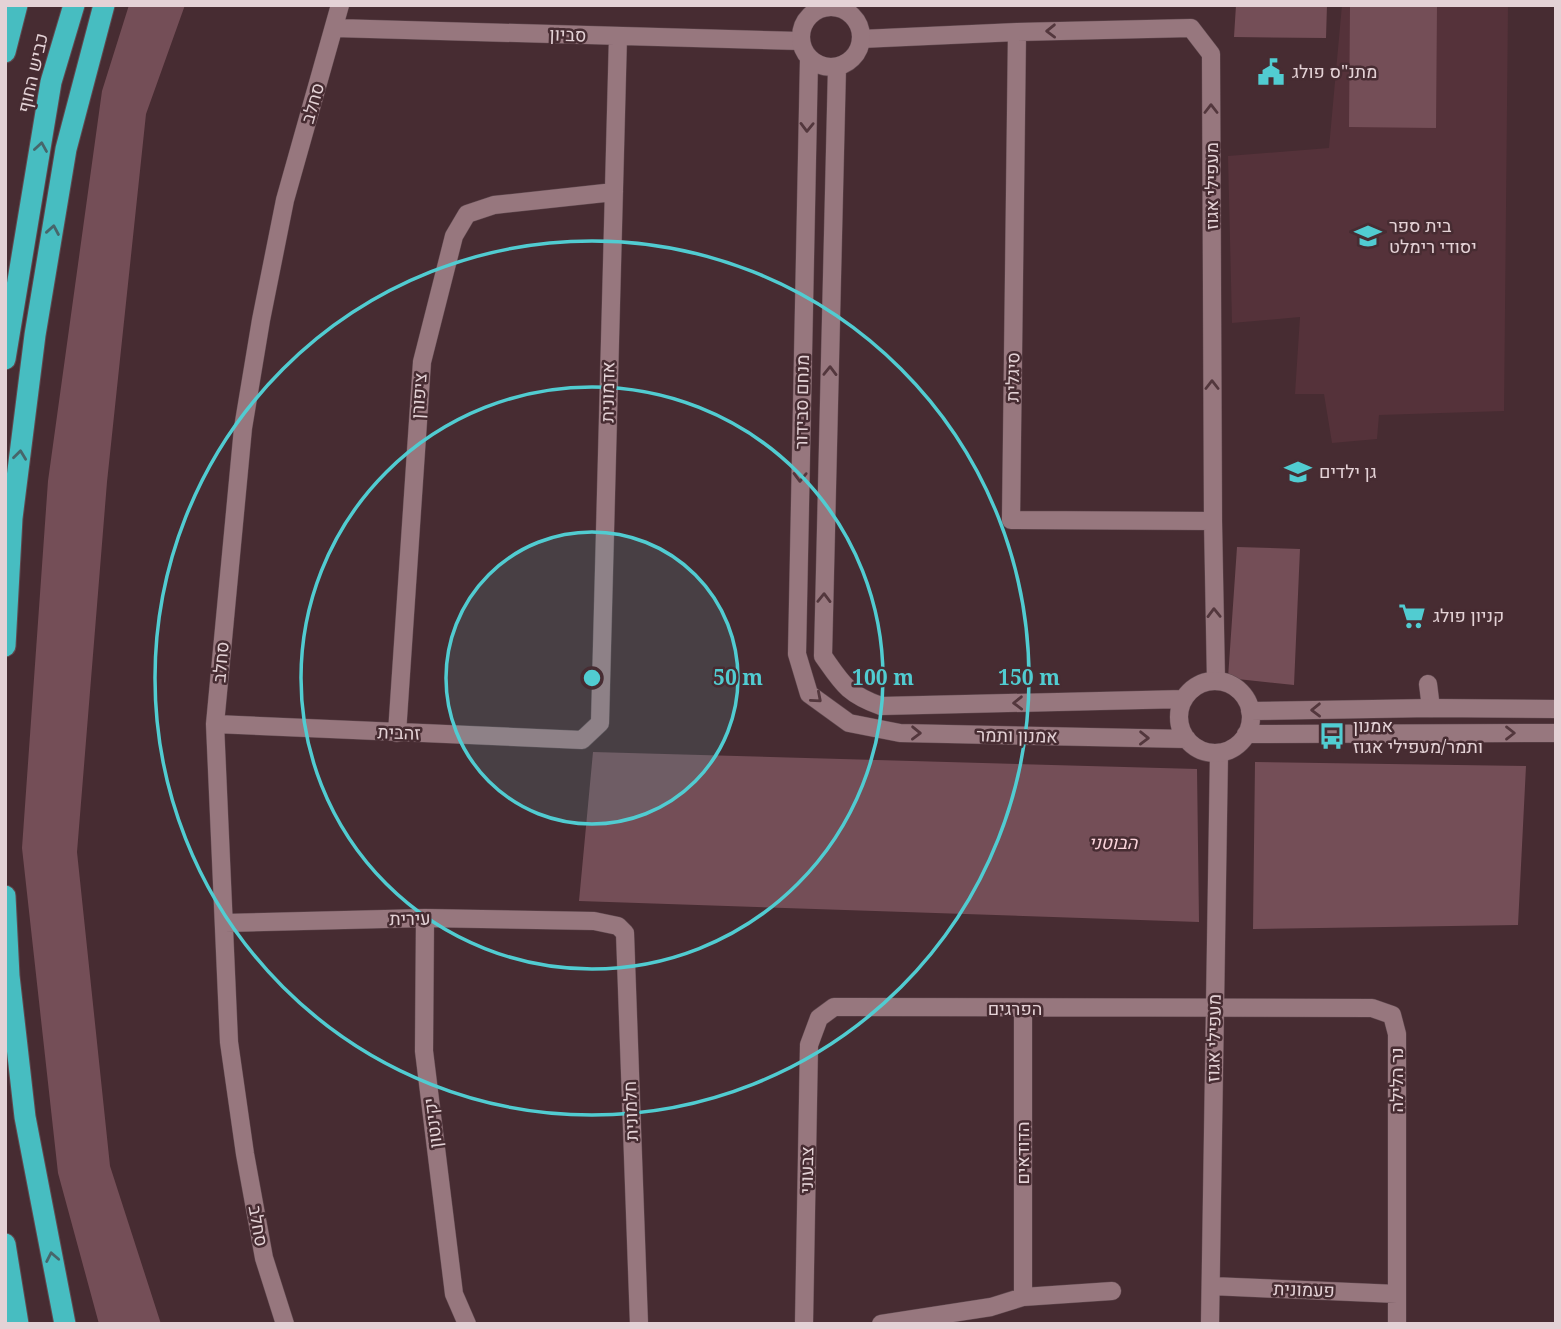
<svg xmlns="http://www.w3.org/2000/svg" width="1561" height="1329" viewBox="0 0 1561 1329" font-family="'Noto Serif',Heebo,serif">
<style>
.built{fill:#55323a}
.green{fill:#744e57}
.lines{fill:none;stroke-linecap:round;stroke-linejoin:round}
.street-casing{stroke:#60494f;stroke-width:19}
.secondary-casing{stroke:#60494f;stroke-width:19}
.highway-casing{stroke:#60494f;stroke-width:23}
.street{stroke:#97777e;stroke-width:18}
.secondary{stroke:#97777e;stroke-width:18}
.highway{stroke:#47bdc1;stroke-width:21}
.oneway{stroke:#53373d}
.oneway2{stroke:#47666b}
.ring{fill:none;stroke:#51ccd1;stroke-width:3.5}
.labels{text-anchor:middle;stroke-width:5;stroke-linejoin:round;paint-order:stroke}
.street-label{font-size:18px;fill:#e4d2d6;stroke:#472c32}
.poi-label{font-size:18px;fill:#e4d2d6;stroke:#472c32;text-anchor:start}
.park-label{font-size:18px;font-style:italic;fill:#fad3da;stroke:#472c32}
.centre{fill:#51ccd1;stroke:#472c32;stroke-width:3.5}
.ring-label{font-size:21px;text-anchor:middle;font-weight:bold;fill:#51ccd1;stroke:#472c32;stroke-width:5;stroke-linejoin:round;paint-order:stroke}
</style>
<rect width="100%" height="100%" fill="#472c32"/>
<!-- built -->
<path class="built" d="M1342,5H1508L1504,411L1379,415L1377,439L1332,443L1324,394H1295L1300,317L1232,323L1228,156L1329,148Z"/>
<!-- green -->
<path class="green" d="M129,5H185L146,114L107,482L77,852L110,1166L161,1324H99L58,1173L22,848L48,481L102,91Z
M1236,5H1327L1326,38L1234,37Z
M1350,5H1437L1436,128L1349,127Z
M1237,547L1300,549L1294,685L1228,678Z
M593,752L1197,769L1199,922L579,901Z
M1255,762L1526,766L1518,925L1253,929Z"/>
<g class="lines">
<defs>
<path id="street" d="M335,28L800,41
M1017,32L1011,520L1213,521
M861,39L1017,32L1191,28L1211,54L1213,521L1216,681
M1428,684L1431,708
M215,724L582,740L600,723L618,36
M397,733L422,362L454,236L467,214L494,205L614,192
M425,918L424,1051L454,1294L467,1324
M225,923L425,918L594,921L618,926L625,933L639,1324
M1211,1286L1397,1294
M1023,1297V1009
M285,1324L264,1258L245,1154L229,1042L215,724L243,428L261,320L285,200L340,5
M804,1324L809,1045L819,1018L834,1007C1013,1008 1192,1006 1372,1008L1392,1015L1397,1034V1324
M881,1324L991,1307L1023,1297L1112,1291
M1210,1324L1219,753"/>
<path id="secondary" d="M801 37a30 30 0 1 1 60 0a30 30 0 1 1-60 0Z
M809,59L797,654L809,694L849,723L900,733L1187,739
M837,67L823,656C842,683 847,694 881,706L1184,699
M1179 717a36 36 0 1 1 72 0a36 36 0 1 1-72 0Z
M1250,711L1431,708L1556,709
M1246,734L1556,733"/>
<path id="highway" d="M5,52L17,5
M5,359L51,82L74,5
M5,646L12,518L35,335L66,149L104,5
M5,896L9,976L25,1117L65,1324
M5,1244L18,1324"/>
</defs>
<!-- street casing -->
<use href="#street" class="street-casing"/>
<!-- secondary casing -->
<use href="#secondary" class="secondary-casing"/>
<!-- highway casing -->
<use href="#highway" class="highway-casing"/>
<!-- street -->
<use href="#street" class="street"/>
<!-- secondary -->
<use href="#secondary" class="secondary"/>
<!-- highway -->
<use href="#highway" class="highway"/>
</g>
<!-- one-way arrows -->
<defs><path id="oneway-chevron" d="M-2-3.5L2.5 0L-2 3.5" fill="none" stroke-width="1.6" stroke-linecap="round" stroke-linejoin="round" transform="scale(1.75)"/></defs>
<g class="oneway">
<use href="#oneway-chevron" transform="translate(1051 31) rotate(179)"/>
<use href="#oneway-chevron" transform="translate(1211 109) rotate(-90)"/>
<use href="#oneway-chevron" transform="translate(807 127) rotate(91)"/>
<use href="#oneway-chevron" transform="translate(830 371) rotate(-89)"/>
<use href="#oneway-chevron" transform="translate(1212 385) rotate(-90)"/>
<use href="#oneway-chevron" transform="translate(800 477) rotate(91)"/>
<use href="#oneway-chevron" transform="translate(824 598) rotate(-89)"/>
<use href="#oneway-chevron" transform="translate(1214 613) rotate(-91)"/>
<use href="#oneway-chevron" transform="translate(817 698) rotate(41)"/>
<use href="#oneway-chevron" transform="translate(1018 703) rotate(179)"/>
<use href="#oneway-chevron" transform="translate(1316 710) rotate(179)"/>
<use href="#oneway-chevron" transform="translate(916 733) rotate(1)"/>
<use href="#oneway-chevron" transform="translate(1510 733)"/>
<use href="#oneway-chevron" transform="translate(1144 738) rotate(1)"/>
</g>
<g class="oneway2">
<use href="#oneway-chevron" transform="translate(41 147) rotate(-81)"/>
<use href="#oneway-chevron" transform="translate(53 230) rotate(-80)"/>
<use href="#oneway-chevron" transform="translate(20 455) rotate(-83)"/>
<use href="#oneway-chevron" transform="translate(52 1257) rotate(-101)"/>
</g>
<!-- distance rings -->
<circle cx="592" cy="678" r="146" fill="#51ccd1" fill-opacity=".12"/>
<g class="ring">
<circle cx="592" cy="678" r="146"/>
<circle cx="592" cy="678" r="291"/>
<circle cx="592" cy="678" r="437"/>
</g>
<!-- icons -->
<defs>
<symbol id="civic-bare" viewBox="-9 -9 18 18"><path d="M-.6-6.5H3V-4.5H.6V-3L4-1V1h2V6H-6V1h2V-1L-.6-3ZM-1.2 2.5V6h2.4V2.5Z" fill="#51ccd1" stroke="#472c32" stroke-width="2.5" paint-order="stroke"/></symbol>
<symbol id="school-bare" viewBox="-9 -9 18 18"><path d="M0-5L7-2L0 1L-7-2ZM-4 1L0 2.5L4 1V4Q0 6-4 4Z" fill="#51ccd1" stroke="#472c32" stroke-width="2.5" paint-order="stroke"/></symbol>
<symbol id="supermarket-bare" viewBox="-9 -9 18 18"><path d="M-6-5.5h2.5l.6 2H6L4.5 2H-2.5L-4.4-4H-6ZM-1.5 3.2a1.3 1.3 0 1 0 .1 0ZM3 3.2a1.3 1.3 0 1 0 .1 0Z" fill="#51ccd1" stroke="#472c32" stroke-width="2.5" paint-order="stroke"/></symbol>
<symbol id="bus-bare" viewBox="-9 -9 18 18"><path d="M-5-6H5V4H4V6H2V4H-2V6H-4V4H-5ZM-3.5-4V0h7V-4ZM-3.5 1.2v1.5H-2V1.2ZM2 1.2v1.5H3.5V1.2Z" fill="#51ccd1" stroke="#472c32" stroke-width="2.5" paint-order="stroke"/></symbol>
</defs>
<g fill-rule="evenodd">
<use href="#civic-bare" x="1252" y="53" width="38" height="38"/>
<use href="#school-bare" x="1349" y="217" width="38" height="38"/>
<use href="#school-bare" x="1279" y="453" width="38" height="38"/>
<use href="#supermarket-bare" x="1393" y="597" width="38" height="38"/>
<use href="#bus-bare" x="1313" y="717" width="38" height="38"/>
</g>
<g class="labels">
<!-- street labels -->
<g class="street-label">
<text transform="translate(568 35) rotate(2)" y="6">סביון</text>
<text transform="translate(33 73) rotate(-77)" y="6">כביש החוף</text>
<text transform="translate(313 103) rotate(-74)" y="6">סחלב</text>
<text transform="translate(1212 186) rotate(-90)" y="6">מעפילי אגוז</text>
<text transform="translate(1013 377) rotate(-89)" y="6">סיגלית</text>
<text transform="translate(608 392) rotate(-89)" y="6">אדמונית</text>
<text transform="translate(419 396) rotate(-86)" y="6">ציפורן</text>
<text transform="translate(802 402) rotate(-89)" y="6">מנחם סבידור</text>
<text transform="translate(221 662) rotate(-85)" y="6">סחלב</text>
<text transform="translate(399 733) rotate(2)" y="6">זהבית</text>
<text transform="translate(1017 736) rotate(1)" y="6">אמנון ותמר</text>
<text transform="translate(410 919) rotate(-1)" y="6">עירית</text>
<text x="1015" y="1015">הפרגים</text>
<text transform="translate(1214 1038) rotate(-89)" y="6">מעפילי אגוז</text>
<text transform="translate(1397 1080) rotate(-90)" y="6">נר הלילה</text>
<text transform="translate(631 1111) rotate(-92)" y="6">חלמונית</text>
<text transform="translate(433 1123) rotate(-97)" y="6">יקינטון</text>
<text transform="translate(1023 1153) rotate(-90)" y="6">הדודאים</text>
<text transform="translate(807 1170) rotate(-89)" y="6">צבעוני</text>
<text transform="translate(258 1226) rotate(80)" y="6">סחלב</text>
<text transform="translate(1304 1290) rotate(2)" y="6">פעמונית</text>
</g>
<!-- poi labels -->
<g class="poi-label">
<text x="1292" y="78">מתנ"ס פולג</text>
<text x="1389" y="232">בית ספר<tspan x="1389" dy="21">יסודי רימלט</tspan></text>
<text x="1319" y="478">גן ילדים</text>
<text x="1433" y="622">קניון פולג</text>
<text x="1353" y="732">אמנון<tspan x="1353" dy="21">ותמר/מעפילי אגוז</tspan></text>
</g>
<!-- park labels -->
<g class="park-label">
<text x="1113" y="849">הבוטני</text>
</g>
</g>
<circle cx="592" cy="678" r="10" class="centre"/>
<g class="ring-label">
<text x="738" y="685">50 m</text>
<text x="883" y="685">100 m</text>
<text x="1029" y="685">150 m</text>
</g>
<!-- border -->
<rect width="1561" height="1329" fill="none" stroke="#e4d2d6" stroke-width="14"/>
</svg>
